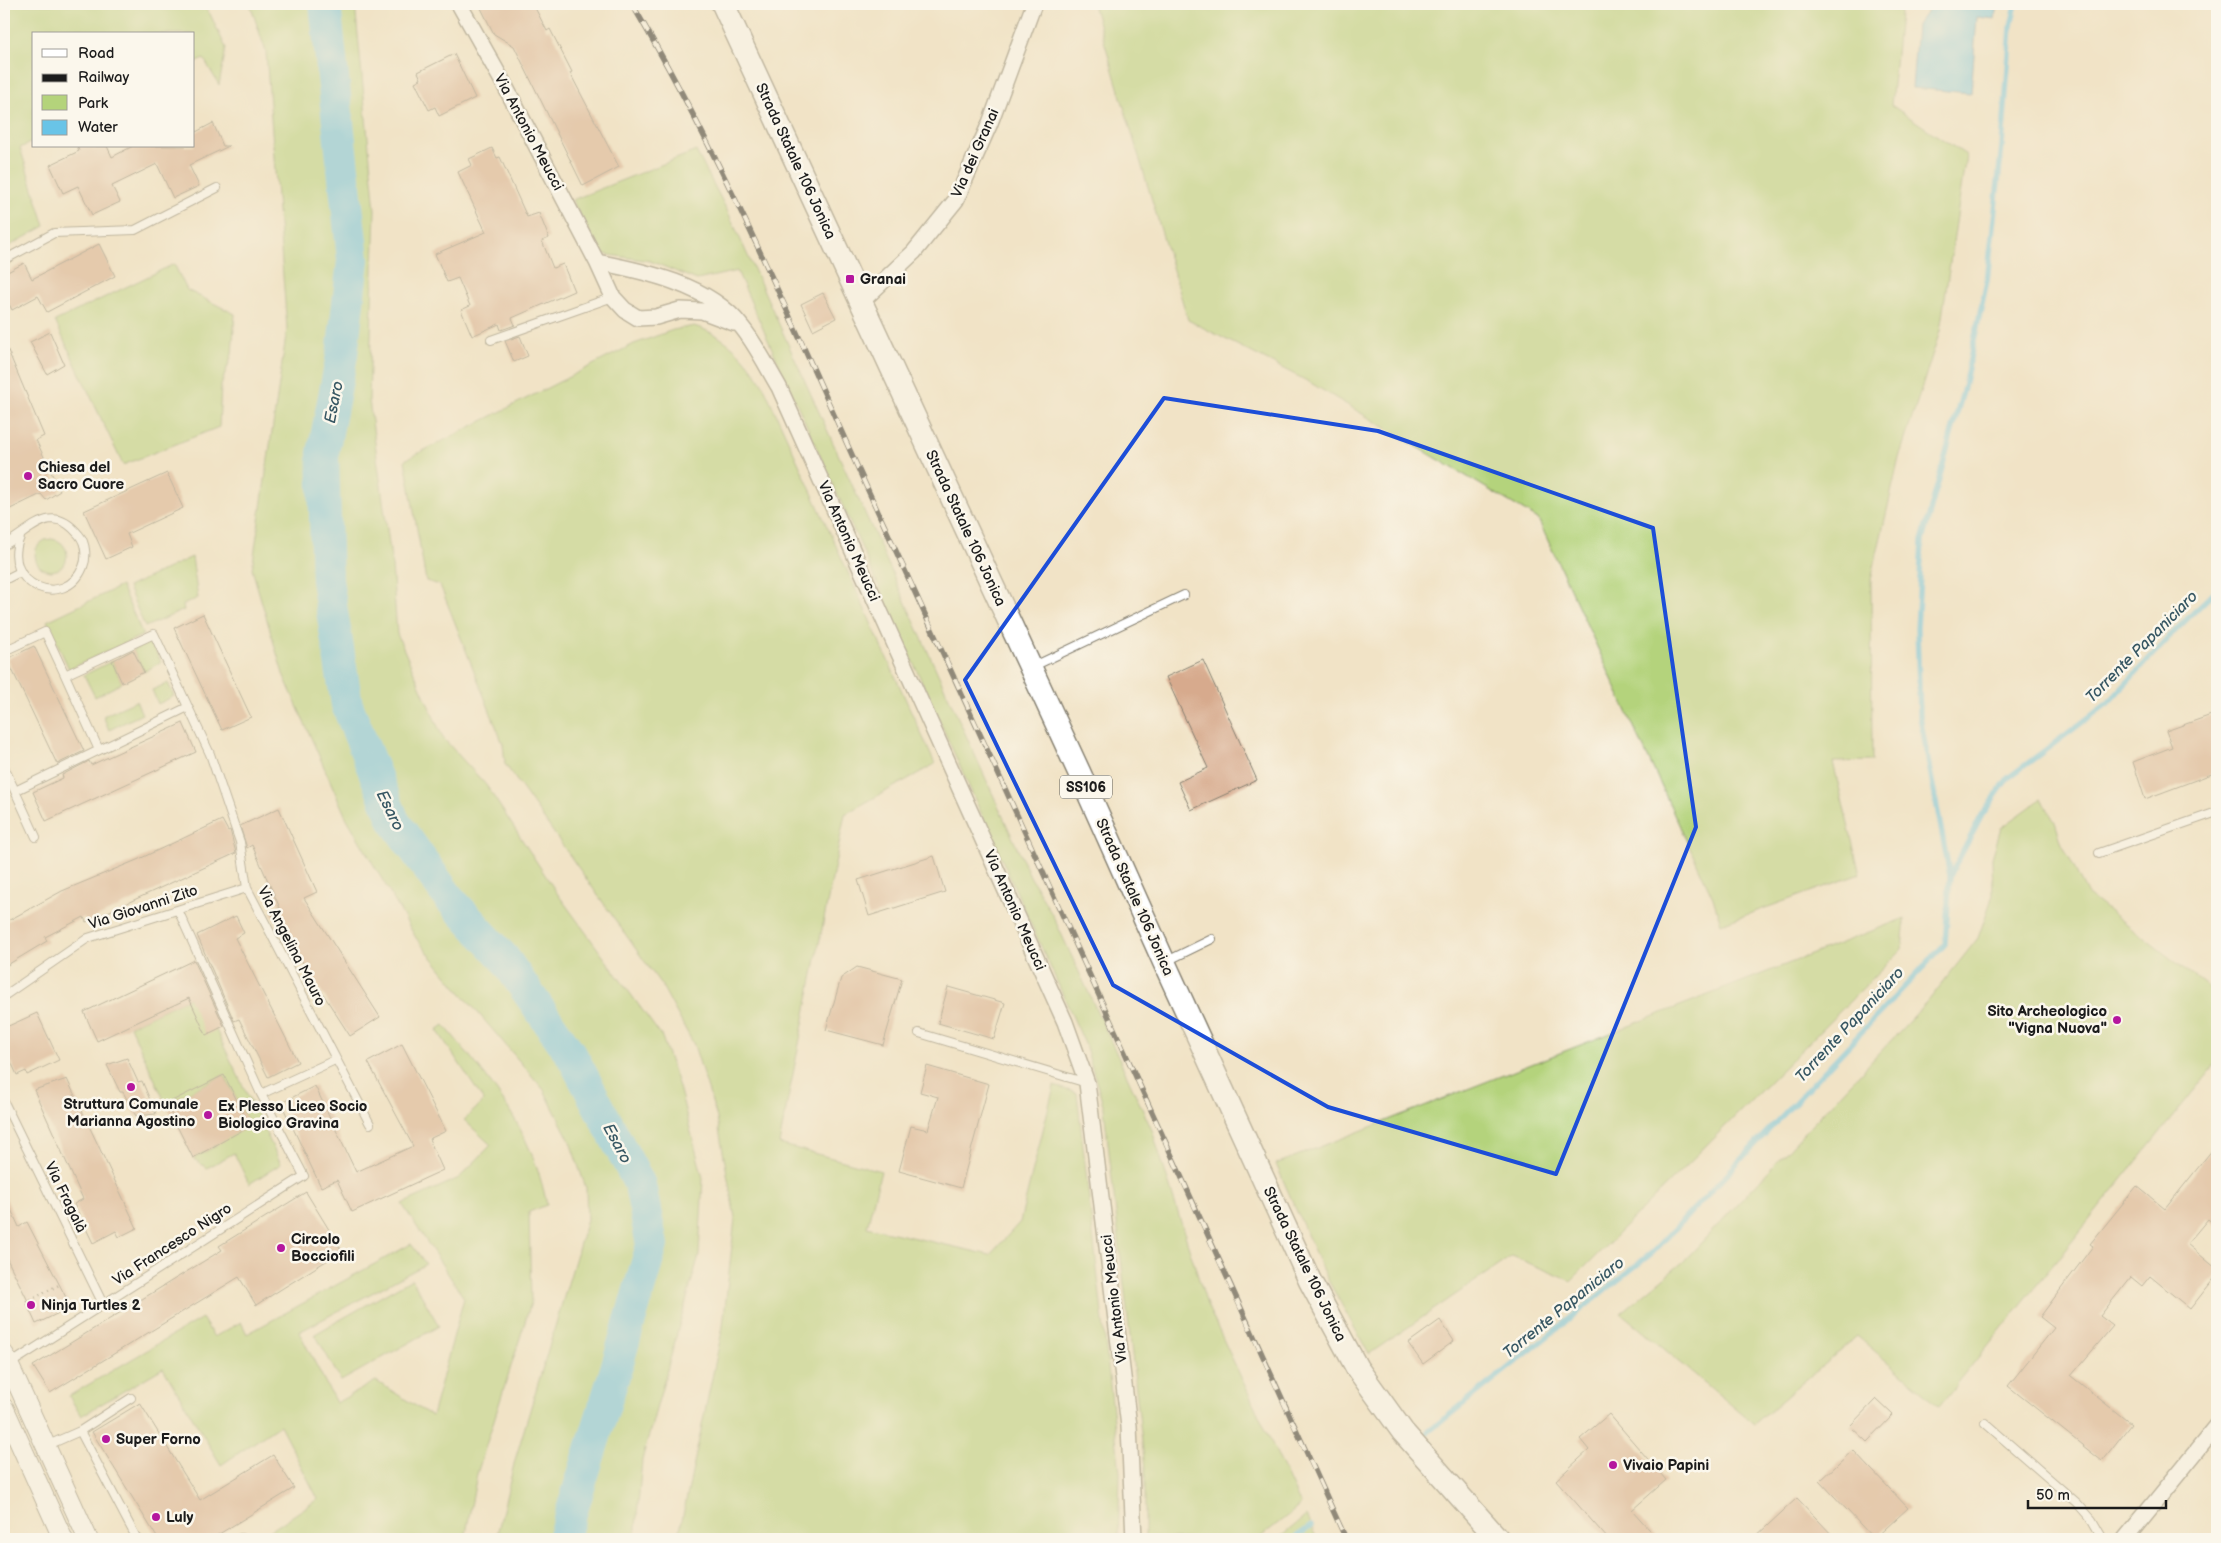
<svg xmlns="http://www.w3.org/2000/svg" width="2221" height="1543" viewBox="0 0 2221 1543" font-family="'Balsamiq Sans',sans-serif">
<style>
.green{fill:#b4d37b;stroke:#68784c}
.water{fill:#69c4e7;stroke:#427082}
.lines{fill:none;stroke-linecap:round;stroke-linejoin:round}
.stream{stroke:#69c4e7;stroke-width:5.5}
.river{stroke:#69c4e7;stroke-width:32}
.building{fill:#d7aa8d}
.service-casing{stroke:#868071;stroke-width:10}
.minor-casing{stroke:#868071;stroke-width:18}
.tertiary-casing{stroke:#868071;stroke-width:21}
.primary-casing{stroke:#868071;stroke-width:25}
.path{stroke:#868071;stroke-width:3;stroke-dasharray:1 4;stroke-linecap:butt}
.service{stroke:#fff;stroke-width:8}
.minor{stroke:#fff;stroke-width:15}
.tertiary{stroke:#fff;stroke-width:19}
.primary{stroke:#fff;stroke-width:22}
.rail-casing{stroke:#1c1c1c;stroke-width:5.5}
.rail{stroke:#fbf7ec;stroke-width:4;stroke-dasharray:11;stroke-linecap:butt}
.marked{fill:none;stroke:#1d4ed8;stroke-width:4;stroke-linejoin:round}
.poi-dot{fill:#b5179e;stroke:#fbf7ec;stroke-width:2}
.labels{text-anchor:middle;stroke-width:5;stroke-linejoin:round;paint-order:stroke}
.shield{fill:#fbf7ec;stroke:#5f5e5a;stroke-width:1}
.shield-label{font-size:14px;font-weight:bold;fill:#1c1c1c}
.street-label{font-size:15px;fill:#1c1c1c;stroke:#fbf7ec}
.poi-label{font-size:15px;font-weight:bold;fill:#1c1c1c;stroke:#fbf7ec;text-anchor:start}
.water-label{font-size:16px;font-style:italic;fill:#375763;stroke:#fbf7ec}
</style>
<rect width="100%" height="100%" fill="#fbf7ec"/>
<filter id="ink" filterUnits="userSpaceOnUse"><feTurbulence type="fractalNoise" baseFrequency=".02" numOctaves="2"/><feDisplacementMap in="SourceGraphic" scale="10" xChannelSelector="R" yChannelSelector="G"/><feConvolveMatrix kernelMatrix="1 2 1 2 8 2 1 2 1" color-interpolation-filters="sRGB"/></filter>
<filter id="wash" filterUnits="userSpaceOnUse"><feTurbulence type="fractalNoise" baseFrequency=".0096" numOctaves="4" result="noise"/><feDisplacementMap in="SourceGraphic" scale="20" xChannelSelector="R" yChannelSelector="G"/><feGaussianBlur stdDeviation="1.12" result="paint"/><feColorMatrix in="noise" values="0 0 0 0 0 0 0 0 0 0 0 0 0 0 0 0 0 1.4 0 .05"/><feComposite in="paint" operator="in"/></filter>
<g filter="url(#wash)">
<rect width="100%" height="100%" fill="#f1e3c6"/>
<!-- green -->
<path class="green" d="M4,4H201L210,14L226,48L219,85L204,59L194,63V34H34V141L20,148L45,226L4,249Z
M250,4H355L375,210L369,400L392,565L397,634L443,738L486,785L557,893L662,1037L679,1087L703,1178L699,1255L642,1460L635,1539H496L515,1460L587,1220L586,1188L569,1139L544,1090L462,994L416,938L346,817L283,674L252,569L287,329L266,52Z
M1093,4H1901L1891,105L1966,155L1940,331L1899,458L1871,580L1872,761L1833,762L1860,874L1721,924L1713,898L1538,519L1309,382L1188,320Z
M696,151L728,212L1030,876L1054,918L1152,1130L1207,1305L1301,1505L1258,1539H1145V1468L1104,1108L1085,1044L737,271L697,280L650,261L603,254L598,250L572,200Z
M174,264L187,290L235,314L232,354L221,385L219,427L123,465L55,321Z
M694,326C727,336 746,357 763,385L935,764L845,814L779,1144L881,1171L867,1227L990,1255L1020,1222L1054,1086L1077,1093L1120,1473L1118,1539H678L723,1326L735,1218L717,1118L694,1045L662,986L505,764L503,744L440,585L426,581L405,460L634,344L673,330Z
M35 555a16 16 0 1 1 32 0a16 16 0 1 1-32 0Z
M192,557L198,598L183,605L184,610L145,627L128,587Z
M121,586L143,635L69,669L47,621Z
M150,641L161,662L144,672L133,650Z
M112,661L122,683L95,697L84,675Z
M168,683L174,696L158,704L152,690Z
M136,701L142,714L109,730L103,716Z
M2041,799L2055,822L2062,844L2088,895L2217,994V1062L1939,1406L1857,1336L1754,1424L1621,1313L1683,1262L1929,1000L1978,938L1993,895L1992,858L2001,828Z
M1905,918L1902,949L1571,1281L1512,1256L1369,1354L1323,1271L1276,1164Z
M189,998L216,1030L281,1164L249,1184L234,1153L207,1168L193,1158L216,1146L211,1135L229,1137L250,1126L224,1075L166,1104L130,1026Z
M444,1025C493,1084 531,1127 547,1205L529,1212L531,1303L477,1474L465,1539H320L318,1535L309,1539H258L318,1499L280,1425L221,1465L163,1368L81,1416L69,1396L202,1318L214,1337L241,1322L247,1334L411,1244L426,1264L299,1332L336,1403L376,1381L432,1416L464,1298L402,1204L459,1178L491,1145L464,1120L484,1101L437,1030Z
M412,1279L439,1326L341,1381L315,1334Z
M1306,1516L1317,1539H1278Z"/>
<!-- water -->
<path class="water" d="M1930,4H1997L1995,19L1977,17L1971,93L1912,88L1917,25L1930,8Z"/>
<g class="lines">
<!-- stream -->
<path class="stream" d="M1950,876L1920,717L1917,629L1922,541L1963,391L1987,281L2002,146L2011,26L2016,4
M1428,1432L1653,1252L1945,944L1950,876L1982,815L2008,778L2108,703L2168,638L2217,589
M1294,1539L1311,1526"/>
<!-- river -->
<path class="river" d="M325,4L353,260L342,355L323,453L327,580L347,705L394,821L449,898L504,958L572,1056L640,1185L652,1245L616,1369L563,1539"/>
</g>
<g id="blocks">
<!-- building -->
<path class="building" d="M479,4H533L547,31L550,29L572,72L570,73L619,167L583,186L514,46L494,34Z
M454,54L475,98L439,116L435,107L429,110L415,82L421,79L418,72Z
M213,123L223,146H229L189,165L199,186L173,198L157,164L112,186L120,202L92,215L78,186L63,193L50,165L79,151L77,146H107L112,157L133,146H194V133Z
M492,148L497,158L500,157L527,217L539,213L549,238L542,241L553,268L563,264L574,291L512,318L515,325L501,330L499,324L472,336L461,310L470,306L458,278L447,282L435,254L486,232L458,172L472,165L469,159Z
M99,244L115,276L47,312L38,296L12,310L4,294V274L24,263L32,279Z
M823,293L836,318L813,330L801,304Z
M50,332L64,364L47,374L30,342Z
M520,336L528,356L514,362L505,341Z
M4,341L44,436L36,440L60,491L46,500L41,494L4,512Z
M167,473L183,508L127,534L132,547L106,559L84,511Z
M203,614L251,717L222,730L174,628Z
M34,646L84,751L57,764L7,659Z
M133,650L144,672L122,683L112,661Z
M1203,660L1257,780L1191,810L1178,782L1208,768L1166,677Z
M2217,713V772L2145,799L2133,762L2172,747L2166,731Z
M183,723L196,752L46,821L33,792L63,778L62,775L89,761L91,765Z
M279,808L317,892L304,898L380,1017L350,1036L271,913L280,908L252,845L247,848L240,826Z
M222,820L228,831L230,830L236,853L86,922L84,917L45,937L47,941L4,967V923L62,891L137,860Z
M934,856L945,892L869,916L858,880Z
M236,916L244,933L235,938L298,1062L268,1077L239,1019L234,1021L197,935Z
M194,960L224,1026L206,1035L189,998L97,1041L84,1012Z
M857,967L902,979L883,1045L826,1030L841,978Z
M948,987L1005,1003L994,1039L938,1023Z
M37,1013L59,1060L27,1075L26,1071L17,1075L4,1046V1028Z
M402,1044L446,1131L429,1139L443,1170L352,1212L337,1180L321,1187L281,1103L315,1086L356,1172L413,1146L368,1062Z
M127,1058L138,1082L142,1081L156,1114L136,1116L123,1092H120L107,1065Z
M927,1066L989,1084L961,1188L899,1171L911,1126L928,1130L938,1097L920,1092Z
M224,1075L250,1126L193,1158L166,1104Z
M67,1079L137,1228L119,1237L116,1231L93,1243L74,1204L83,1199L34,1090Z
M2217,1144V1227L2208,1219L2187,1244L2217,1269V1275L2190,1309L2150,1276L2142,1286L2131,1277L2100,1316L2113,1326L2071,1376L2131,1424L2102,1461L2008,1386L2054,1328L2040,1317L2093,1246L2090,1244L2137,1186L2165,1209Z
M306,1192L342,1251L256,1305L239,1277L50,1393L33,1366L222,1250L219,1246Z
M4,1194L19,1227L27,1222L71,1307L36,1324L27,1304L29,1303L4,1253Z
M1440,1320L1454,1341L1423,1364L1408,1343Z
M1876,1399L1893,1415L1867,1442L1850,1426Z
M140,1403L200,1500L273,1455L294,1488L211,1539H158L92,1432Z
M1609,1414L1666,1480L1632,1510L1658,1539H1608L1556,1480L1589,1450L1580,1439Z
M1853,1450L1908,1508L1874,1539L1820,1481Z
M1797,1498L1836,1539H1753Z"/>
</g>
</g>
<g filter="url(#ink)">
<use href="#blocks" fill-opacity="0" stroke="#868071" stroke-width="1"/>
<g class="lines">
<defs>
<path id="service" d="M4,260L54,233L135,230L217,188
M491,340L613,297
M4,545C30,532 51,500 79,535C86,543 87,558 83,567C65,611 0,585 20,537
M4,580L20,572
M4,651L45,632L65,675L154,634L210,754L240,842L247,888L370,1124
M1032,667L1184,595
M65,675L99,750
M4,767L36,837
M15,791L188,707
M2099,853L2217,812
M1167,961L1212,939
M4,996L88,938L247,888
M919,1033L1087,1083
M261,1094L335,1060
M4,1102L103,1304
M10,1364L304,1176L261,1094L178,910
M1985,1423L2077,1503L2092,1520L2103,1539
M80,1431L137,1539
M46,1446L80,1431L131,1398
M239,1539L241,1538"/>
<path id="minor" d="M459,4L505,86L597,262L613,297L625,310L638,318L656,317L680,310L702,311L734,323
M597,262C644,271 710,285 741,326C756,344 767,367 779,387L1065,1022L1087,1083L1129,1426L1134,1539
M861,302L914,252L956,200L990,123L1034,4
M2125,1539L2217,1426"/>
<path id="tertiary" d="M4,1354L88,1539
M4,1408L63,1539"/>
<path id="primary" d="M723,4L1079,772L1164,962L1310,1281L1357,1368L1403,1432L1498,1539"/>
</defs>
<!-- service casing -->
<use href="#service" class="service-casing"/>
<!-- minor casing -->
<use href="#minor" class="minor-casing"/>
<!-- tertiary casing -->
<use href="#tertiary" class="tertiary-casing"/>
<!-- primary casing -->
<use href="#primary" class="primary-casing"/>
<!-- path -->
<path class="path" d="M26,1302L59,1285"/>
<!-- service -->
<use href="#service" class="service"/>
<!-- minor -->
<use href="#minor" class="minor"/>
<!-- tertiary -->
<use href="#tertiary" class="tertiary"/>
<!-- primary -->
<use href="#primary" class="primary"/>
<defs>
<path id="rail" d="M632,4C730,170 803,350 884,525C1040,862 1191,1201 1346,1539"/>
</defs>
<!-- rail casing -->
<use href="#rail" class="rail-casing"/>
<!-- rail -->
<use href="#rail" class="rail"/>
</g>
</g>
<!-- marked area -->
<path d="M0 0H2221V1543H0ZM1164,398L1378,431L1653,528L1696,827L1556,1174L1328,1107L1113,985L965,680Z" fill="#f1e3c6" fill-opacity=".55" fill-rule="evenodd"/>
<path class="marked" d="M1164,398L1378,431L1653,528L1696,827L1556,1174L1328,1107L1113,985L965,680Z"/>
<!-- markers -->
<g class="poi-dot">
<rect x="845" y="274" width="10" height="10" rx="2.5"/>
<circle cx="28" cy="476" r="5"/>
<circle cx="2117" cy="1020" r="5"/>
<circle cx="131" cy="1087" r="5"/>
<circle cx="208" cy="1115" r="5"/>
<circle cx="281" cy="1248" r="5"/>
<circle cx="31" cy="1305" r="5"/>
<circle cx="106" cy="1439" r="5"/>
<circle cx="1613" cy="1465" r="5"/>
<circle cx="156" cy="1517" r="5"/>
</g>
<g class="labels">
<!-- shield labels -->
<rect class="shield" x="1060" y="775.5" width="52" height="23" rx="4"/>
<g class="shield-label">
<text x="1086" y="792">SS106</text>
</g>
<!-- street labels -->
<g class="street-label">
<text transform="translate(529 132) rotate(62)" y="5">Via Antonio Meucci</text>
<text transform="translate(975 153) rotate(-66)" y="5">Via dei Granai</text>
<text transform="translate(796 161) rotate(65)" y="5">Strada Statale 106 Jonica</text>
<text transform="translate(966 528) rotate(65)" y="5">Strada Statale 106 Jonica</text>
<text transform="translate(849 541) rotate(66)" y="5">Via Antonio Meucci</text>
<text transform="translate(1135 897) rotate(66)" y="5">Strada Statale 106 Jonica</text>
<text transform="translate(143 907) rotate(-18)" y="5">Via Giovanni Zito</text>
<text transform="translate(1015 910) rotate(66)" y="5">Via Antonio Meucci</text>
<text transform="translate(292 946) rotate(63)" y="5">Via Angelina Mauro</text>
<text transform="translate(66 1197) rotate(64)" y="5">Via Fragalà</text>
<text transform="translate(172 1244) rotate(-33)" y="5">Via Francesco Nigro</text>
<text transform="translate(1305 1264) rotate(64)" y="5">Strada Statale 106 Jonica</text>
<text transform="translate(1114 1299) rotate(-97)" y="5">Via Antonio Meucci</text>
</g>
<!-- poi labels -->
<g class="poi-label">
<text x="860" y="284">Granai</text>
<text x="38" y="472">Chiesa del<tspan x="38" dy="17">Sacro Cuore</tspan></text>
<text x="2107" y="1016" text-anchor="end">Sito Archeologico<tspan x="2107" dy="17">"Vigna Nuova"</tspan></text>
<text x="131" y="1109" text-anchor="middle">Struttura Comunale<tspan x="131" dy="17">Marianna Agostino</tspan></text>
<text x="218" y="1111">Ex Plesso Liceo Socio<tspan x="218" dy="17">Biologico Gravina</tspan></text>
<text x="291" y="1244">Circolo<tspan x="291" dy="17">Bocciofili</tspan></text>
<text x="41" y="1310">Ninja Turtles 2</text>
<text x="116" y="1444">Super Forno</text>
<text x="1623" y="1470">Vivaio Papini</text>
<text x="166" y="1522">Luly</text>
</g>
<!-- water labels -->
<g class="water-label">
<text transform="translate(333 402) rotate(-79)" y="6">Esaro</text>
<text transform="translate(2141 646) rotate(-45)" y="6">Torrente Papaniciaro</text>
<text transform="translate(391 810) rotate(64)" y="6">Esaro</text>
<text transform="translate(1849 1024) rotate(-47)" y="6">Torrente Papaniciaro</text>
<text transform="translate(618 1143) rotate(62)" y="6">Esaro</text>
<text transform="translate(1563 1307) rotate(-39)" y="6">Torrente Papaniciaro</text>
</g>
</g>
<!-- margin -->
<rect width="2221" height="1543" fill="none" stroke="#fbf7ec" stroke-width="20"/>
<!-- legend -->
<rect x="32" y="32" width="162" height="115" fill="#fbf7ec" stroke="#a29f99"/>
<rect x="42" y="49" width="25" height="8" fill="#ffffff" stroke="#a29f99"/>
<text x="78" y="58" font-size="15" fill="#1c1c1c">Road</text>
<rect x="42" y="74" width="25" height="8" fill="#1c1c1c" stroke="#a29f99"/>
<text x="78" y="82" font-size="15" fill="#1c1c1c">Railway</text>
<rect x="42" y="95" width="25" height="15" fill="#b4d37b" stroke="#a29f99"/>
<text x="78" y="108" font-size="15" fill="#1c1c1c">Park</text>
<rect x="42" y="120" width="25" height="15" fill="#69c4e7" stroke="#a29f99"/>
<text x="78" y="132" font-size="15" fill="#1c1c1c">Water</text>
<!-- scale -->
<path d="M2028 1500v8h138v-8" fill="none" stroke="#1c1c1c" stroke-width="2.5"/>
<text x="2036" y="1500" font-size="15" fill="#1c1c1c" stroke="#fbf7ec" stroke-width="4" paint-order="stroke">50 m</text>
</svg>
